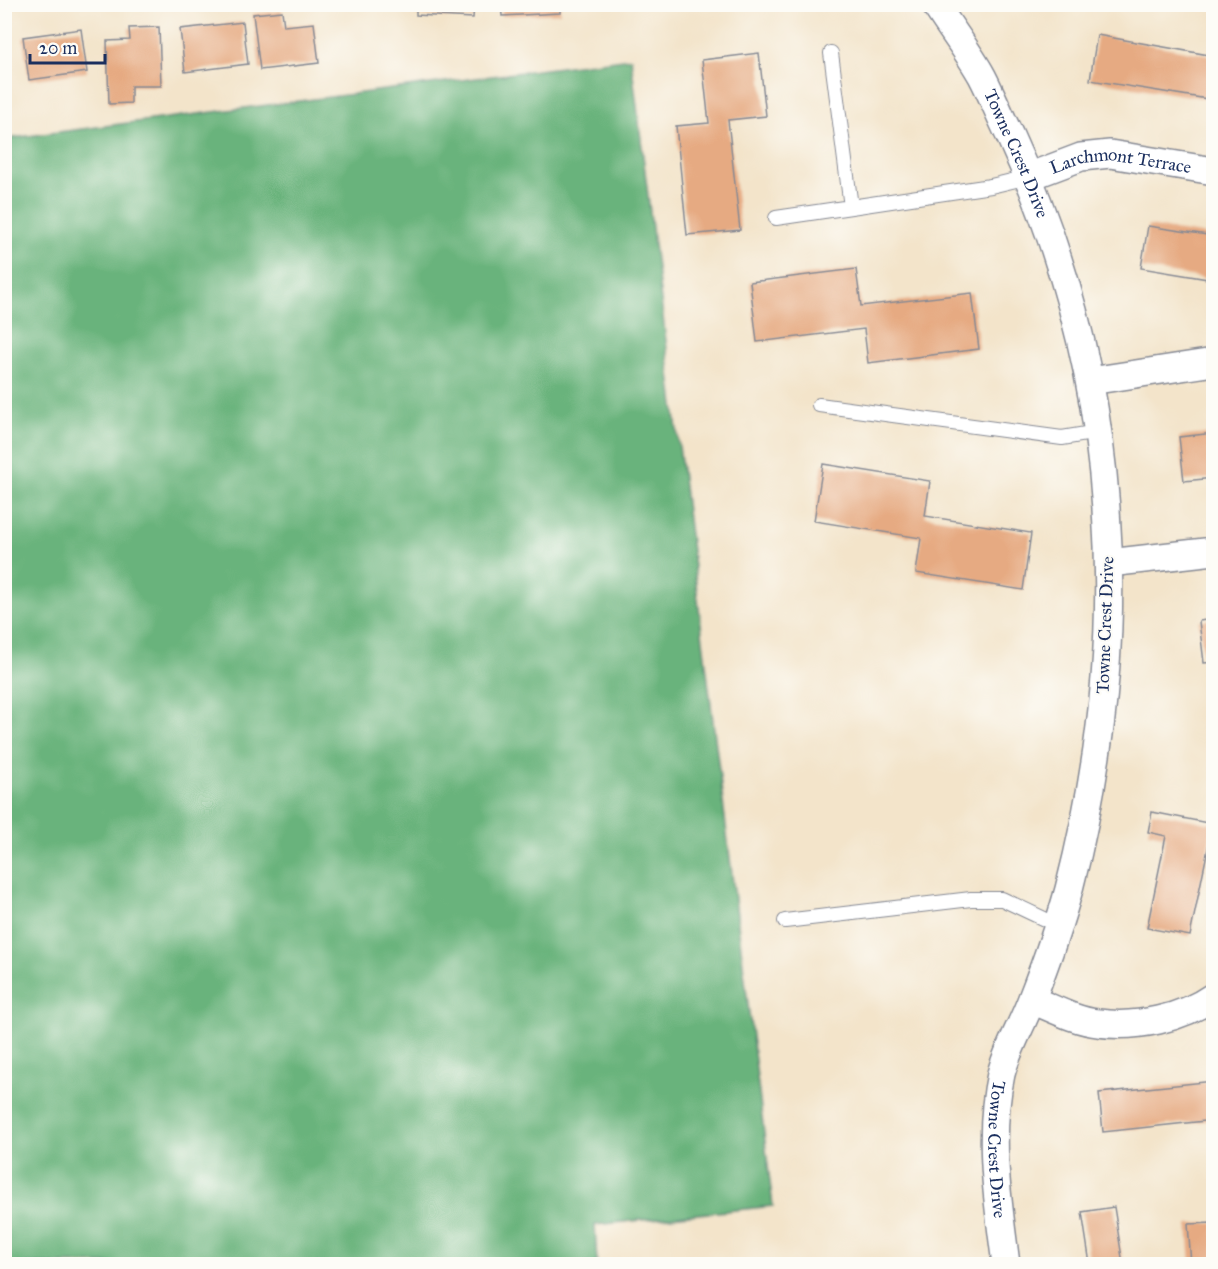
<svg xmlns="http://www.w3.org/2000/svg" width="1218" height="1269" viewBox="0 0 1218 1269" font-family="'IM FELL Great Primer',serif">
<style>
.forest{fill:#69b37b;stroke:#42716c;stroke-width:1.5}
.building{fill:#e6aa82}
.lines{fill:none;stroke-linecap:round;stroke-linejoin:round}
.lane-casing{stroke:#878a94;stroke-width:16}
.street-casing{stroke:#878a94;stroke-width:30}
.lane{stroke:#fff;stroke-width:14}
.street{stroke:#fff;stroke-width:27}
.labels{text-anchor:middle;stroke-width:4.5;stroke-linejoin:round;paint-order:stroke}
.street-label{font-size:18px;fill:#1b2f5e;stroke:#fdfcf7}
</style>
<rect width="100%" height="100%" fill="#fdfcf7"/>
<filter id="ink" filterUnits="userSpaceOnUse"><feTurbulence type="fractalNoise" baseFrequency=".0167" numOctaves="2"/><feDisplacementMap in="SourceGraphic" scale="12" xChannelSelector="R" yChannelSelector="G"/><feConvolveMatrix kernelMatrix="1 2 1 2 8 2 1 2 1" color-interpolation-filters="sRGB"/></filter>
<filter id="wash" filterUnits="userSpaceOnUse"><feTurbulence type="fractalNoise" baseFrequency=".008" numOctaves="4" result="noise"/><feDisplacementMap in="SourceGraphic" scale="24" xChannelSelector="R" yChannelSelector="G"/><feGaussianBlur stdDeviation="1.35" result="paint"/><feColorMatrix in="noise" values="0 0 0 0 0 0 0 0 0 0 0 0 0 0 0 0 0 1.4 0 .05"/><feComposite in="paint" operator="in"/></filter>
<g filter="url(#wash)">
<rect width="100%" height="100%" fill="#f3e4ca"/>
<!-- forest -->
<path class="forest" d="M631,58L773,1206L595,1225L597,1264H5V139Z"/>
<g id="blocks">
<!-- building -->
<path class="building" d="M416,4H474L473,18L416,15Z
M501,4H560V13L502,16Z
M282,11L284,26L314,23L319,63L260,70L253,14Z
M243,22L248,64L185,72L180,29Z
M159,27L161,86H131V103L109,104L107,41L130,40L129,28Z
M81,29L87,72L29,80L23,37Z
M1097,35L1214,56V100L1090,80Z
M759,53L766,116L728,120L740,230L687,235L676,126L709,123L702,60Z
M1148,226L1214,236V280L1141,268Z
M856,269L861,306L972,293L979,349L868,363L864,329L757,342L750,282Z
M1214,433V478L1184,481L1179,437Z
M823,464L930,481L925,516L1031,533L1023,590L916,573L921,538L814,521Z
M1214,619V662L1204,663L1199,621Z
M1152,812L1213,824L1190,936L1147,928L1166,836L1148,832Z
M1214,1081V1120L1103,1132L1099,1093Z
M1114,1207L1123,1264H1090L1082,1212Z
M1214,1223V1264H1191L1188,1224Z"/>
</g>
</g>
<g filter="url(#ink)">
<use href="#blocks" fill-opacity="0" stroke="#878a94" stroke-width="1.5"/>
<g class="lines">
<defs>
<path id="lane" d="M831,53L851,207L991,186L1028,177
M776,218L851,207
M819,405L1062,438L1098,432
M785,921L971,899H1002L1057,925"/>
<g id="street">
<path id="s1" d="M935,4C950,28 968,51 982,76C992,95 1000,116 1010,136C1121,377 1135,633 1069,889C1059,926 1045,965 1031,1001C1022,1025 1007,1050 1001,1074C987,1137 998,1202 1006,1264"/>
<path id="s2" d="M1028,177L1081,157L1110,154L1214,171"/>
<path d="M1090,381L1214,362"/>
<path d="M1109,563L1214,551"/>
<path d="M1032,1000C1052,1008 1076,1021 1098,1023C1137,1028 1181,1019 1214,996"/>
</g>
</defs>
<!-- lane casing -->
<use href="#lane" class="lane-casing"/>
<!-- street casing -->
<use href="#street" class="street-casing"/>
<!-- lane -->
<use href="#lane" class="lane"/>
<!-- street -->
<use href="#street" class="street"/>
</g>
</g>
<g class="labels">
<!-- street labels -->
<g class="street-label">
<text dy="6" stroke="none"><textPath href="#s1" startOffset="171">Towne Crest Drive</textPath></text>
<text dy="6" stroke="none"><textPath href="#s2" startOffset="96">Larchmont Terrace</textPath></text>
<text transform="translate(1105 625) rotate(-88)" y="6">Towne Crest Drive</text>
<text dy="6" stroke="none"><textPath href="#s1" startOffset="1196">Towne Crest Drive</textPath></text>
</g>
</g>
<!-- margin -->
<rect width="1218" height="1269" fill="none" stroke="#fdfcf7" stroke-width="24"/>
<!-- scale -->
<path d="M30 54v9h75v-9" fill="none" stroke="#1b2f5e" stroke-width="3"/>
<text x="39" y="54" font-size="18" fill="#1b2f5e" stroke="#fdfcf7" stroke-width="4.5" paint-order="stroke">20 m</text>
</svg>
